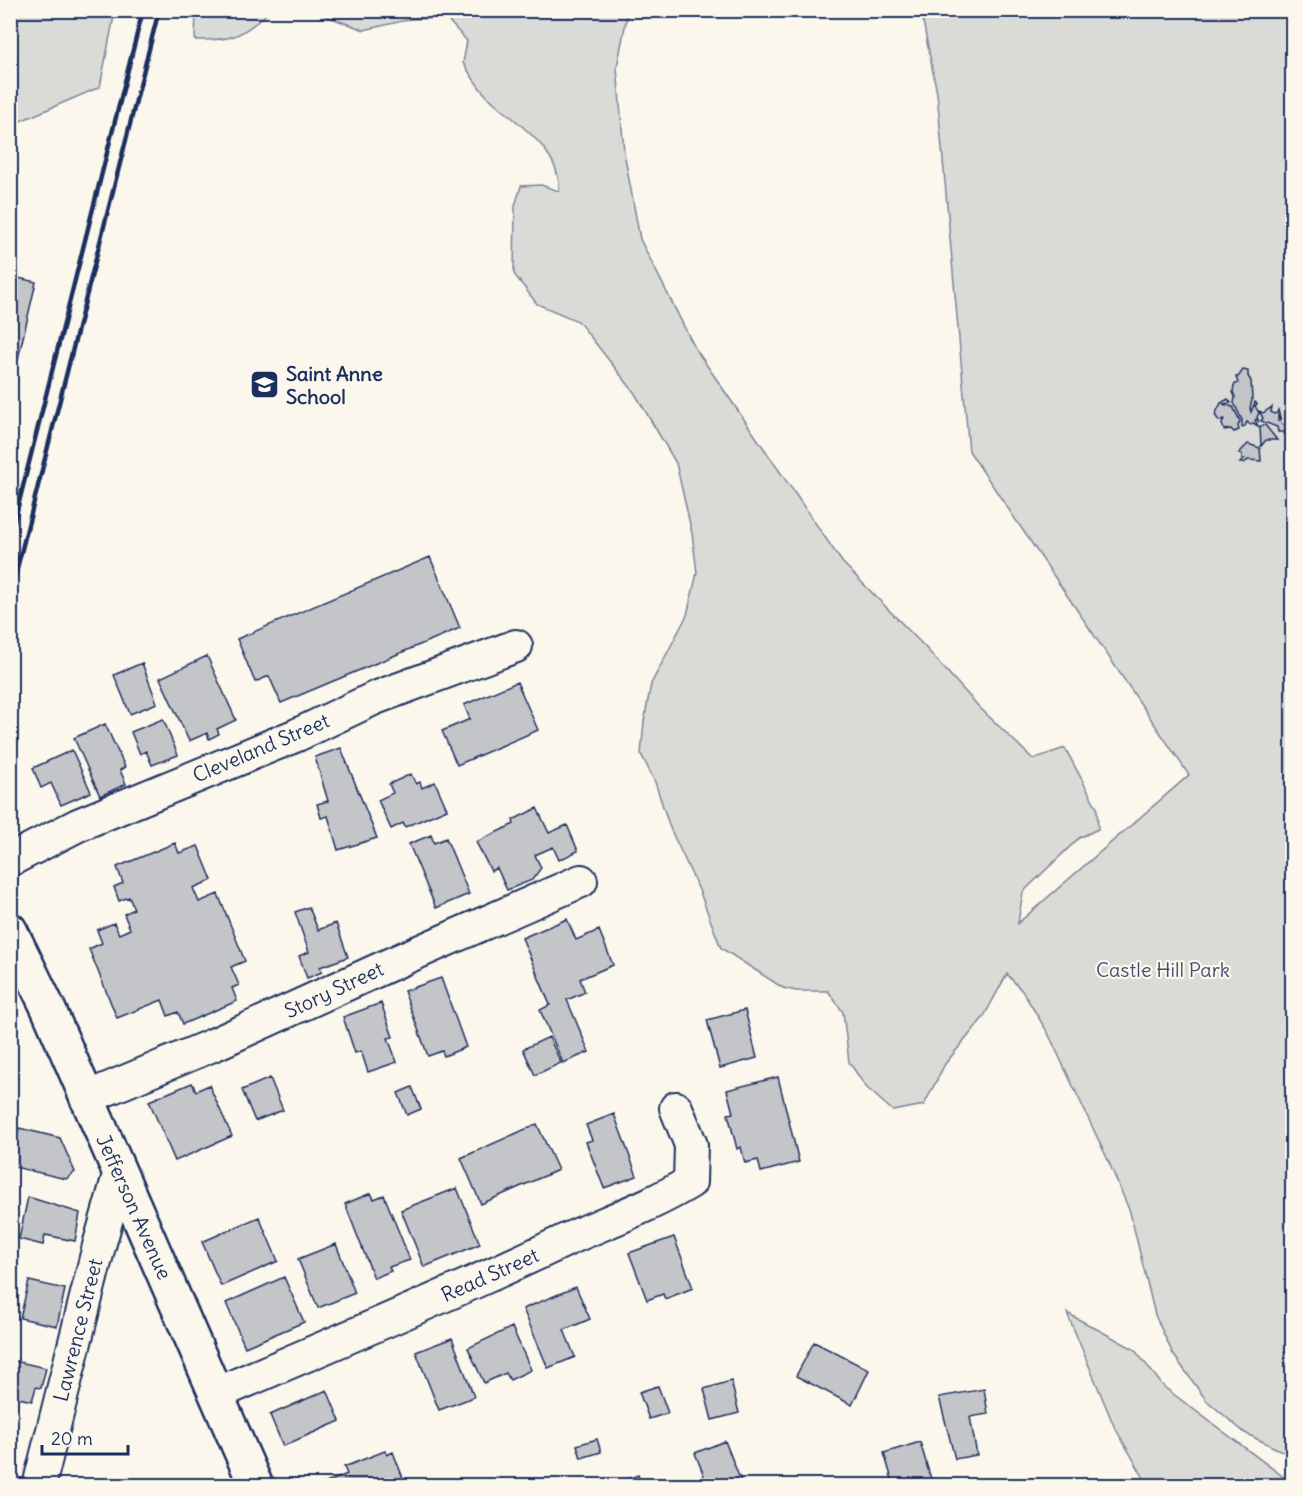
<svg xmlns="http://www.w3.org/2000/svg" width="1303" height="1496" viewBox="0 0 1303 1496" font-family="Delius,sans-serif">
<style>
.green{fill:#dadad7;stroke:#7a849a;stroke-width:1.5}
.building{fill:#c3c5c9;stroke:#1b2f5e;stroke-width:1.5}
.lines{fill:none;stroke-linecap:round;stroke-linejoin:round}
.minor-casing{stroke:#1b2f5e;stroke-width:36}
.major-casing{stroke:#1b2f5e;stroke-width:38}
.minor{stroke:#fbf7ec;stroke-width:32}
.major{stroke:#fbf7ec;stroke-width:33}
.rail{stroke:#1b2f5e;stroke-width:4.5}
.labels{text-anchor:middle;stroke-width:4.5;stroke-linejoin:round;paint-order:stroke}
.poi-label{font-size:20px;font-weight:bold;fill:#1b2f5e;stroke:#fbf7ec;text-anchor:start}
.street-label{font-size:20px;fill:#1b2f5e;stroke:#fbf7ec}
.park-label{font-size:20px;fill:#415176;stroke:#fbf7ec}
</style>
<rect width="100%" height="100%" fill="#fbf7ec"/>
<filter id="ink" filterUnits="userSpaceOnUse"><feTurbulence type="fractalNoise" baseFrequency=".0167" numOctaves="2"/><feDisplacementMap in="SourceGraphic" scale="12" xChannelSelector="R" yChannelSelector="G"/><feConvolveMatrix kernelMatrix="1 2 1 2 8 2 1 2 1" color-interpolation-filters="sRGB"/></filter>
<g filter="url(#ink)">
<!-- green -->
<path class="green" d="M11,10L115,11L100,87L11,125Z
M196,11V10L270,11C242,36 233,41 195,40Z
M312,11H628L617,67L624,152L640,239L695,348L842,562L925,647L979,707L1033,759L1065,748L1097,808L1098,829L1079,838L1023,892L1018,923L1189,775L969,451L937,93L921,11H1292V1456L1245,1433L1206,1400L1173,1354L1155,1315L1130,1212L1107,1158L1048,1033L1023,992L1007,974L983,1018L945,1064L924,1105L893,1111L866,1087L849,1062L843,1012L828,991H796L783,988L721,948L699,890L670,828L655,782L641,754L644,721L651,684L687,615L697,573L692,533L676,463L634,392L578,321L537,304L514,274L515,206L521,186L541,185L559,191C562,148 512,121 485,94C476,85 470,73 463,63L467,41L446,18L411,19L364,30Z
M1067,1313L1134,1349L1164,1387L1289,1481L1291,1485H1148L1114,1426Z"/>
<!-- building -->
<path class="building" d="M10,276L36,282L18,359L10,357Z
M1243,370L1248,371V376L1251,381L1252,400L1250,408L1251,412L1255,402L1257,404L1255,406L1259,413L1257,417L1259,422L1257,419L1255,420L1258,426L1253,423L1251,425L1247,422L1245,426L1242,427V420L1234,403L1235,397L1233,392L1234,385L1238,383L1236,377H1238Z
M1228,399L1231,403L1223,404L1233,407L1240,421L1238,426L1239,430L1234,432L1231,429L1224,430L1222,424L1224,419L1219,421L1215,415L1221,403Z
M1272,407L1271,412L1274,414L1277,413L1278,410L1281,421L1278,416V421L1288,428L1285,430L1288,437L1283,432H1278L1277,427L1261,421L1263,418L1259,411L1263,413Z
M1265,425L1277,440H1266L1261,446L1260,426Z
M1248,444L1260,448L1261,461L1248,460L1244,463H1240L1244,459H1242V454L1239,453Z
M430,557L460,628L281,703L269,676L255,682L237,639Z
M207,656L236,720L217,729L219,734L209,739L207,733L189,741L160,678Z
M142,663L157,703L130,714L114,675Z
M517,682L538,730L457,765L442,731L470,719L464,705Z
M163,719L178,755L152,765L146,751L140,754L131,732Z
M105,724L125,767L120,770L126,784L100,796L74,738Z
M341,748L377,838L338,850L328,816L321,818L317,804L328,801L315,757Z
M72,750L91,792L61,805L51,783L41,788L33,768Z
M411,774L416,784L420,782L422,788L435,782L447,809L405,827L403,823L391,829L378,800L393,793L389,784Z
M537,808L549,833L567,825L578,851L559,860L553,847L535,855L541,868L532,880L507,890L497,868L491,871L476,842L514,824L513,820Z
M431,835L434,843L446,838L469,894L436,908L409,844Z
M175,843L179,853L198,846L212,880L193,888L199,902L218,894L245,961L231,967L239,985L232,988L237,1001L183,1024L178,1012L168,1016L162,1000L117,1018L89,949L102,943L97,930L114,923L119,934L130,929L124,914L134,909L129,897L119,901L114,887L123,883L117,867Z
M309,907L318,930L336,923L348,957L320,967L322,972L307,978L299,956L309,952L295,912Z
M567,919L576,940L599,930L613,965L580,979L585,992L567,1000L589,1052L563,1063L540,1010L550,1005L522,938Z
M441,978L466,1047L444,1056L442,1051L428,1056L404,991Z
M381,1003L393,1037L388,1038L397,1062L368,1072L361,1051L355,1053L343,1017Z
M745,1010L757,1058L720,1068L707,1020Z
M549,1037L561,1063L535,1075L523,1049Z
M778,1077L799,1162L761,1172L758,1160L745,1163L741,1147L737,1149L728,1114L733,1113L727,1090Z
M270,1078L283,1110L255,1121L242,1090Z
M192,1083L196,1091L209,1085L232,1136L175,1161L149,1101Z
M412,1087L421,1109L407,1115L398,1093Z
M614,1114L637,1176L604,1188L586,1142L592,1140L586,1125Z
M537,1124L558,1170L481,1204L461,1158Z
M19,1128L60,1138L75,1172L66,1179L10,1166Z
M457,1188L480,1244L424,1267L401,1210Z
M371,1193L374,1199L384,1195L410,1260L389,1267L391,1271L374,1278L345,1204Z
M28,1197L80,1213L75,1241L45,1235L43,1245L19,1239Z
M259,1217L278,1261L221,1286L202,1242Z
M674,1237L693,1288L665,1299L663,1294L647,1300L629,1253Z
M336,1244L355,1293L318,1308L298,1259Z
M284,1277L304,1322L245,1347L226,1303Z
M29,1281L65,1289L57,1326L20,1318Z
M576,1287L590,1319L564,1330L575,1357L548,1368L523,1309Z
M512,1327L531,1370L510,1380L506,1373L484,1383L468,1348Z
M452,1338L474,1397L439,1410L416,1352Z
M814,1342L869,1370L852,1405L796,1376Z
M10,1360L46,1368L41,1388L36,1387L32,1401L10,1396Z
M731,1381L739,1413L712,1420L704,1389Z
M658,1386L668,1413L649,1419L639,1392Z
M984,1389L988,1414L970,1417L977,1455L955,1459L939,1397Z
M327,1390L340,1421L283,1446L270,1415Z
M597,1439L601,1452L581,1458L577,1445Z
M725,1441L742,1484L737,1486H708L695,1453Z
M920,1442L933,1486H894L884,1453Z
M385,1451L387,1455L393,1452L406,1486H319L347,1474L344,1467Z
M638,1475L643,1486H626L625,1480Z"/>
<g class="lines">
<defs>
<path id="minor" d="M10,860L78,825L297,735L375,698L516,646
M86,1098L215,1044L391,964L581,881
M216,1394C333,1343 451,1295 566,1240C608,1221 651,1206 690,1182L691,1145L676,1108
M39,1486L99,1246L119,1175"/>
<path id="major" d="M10,930L48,1008L256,1486"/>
</defs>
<!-- minor casing -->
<use href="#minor" class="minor-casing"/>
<!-- major casing -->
<use href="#major" class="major-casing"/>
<!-- minor -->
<use href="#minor" class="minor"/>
<!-- major -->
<use href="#major" class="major"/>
<!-- rail -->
<path class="rail" d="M10,538L143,10
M10,596L159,10"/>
</g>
</g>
<!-- icons -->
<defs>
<symbol id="school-square" viewBox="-11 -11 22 22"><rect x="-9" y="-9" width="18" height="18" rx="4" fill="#1b2f5e" stroke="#fbf7ec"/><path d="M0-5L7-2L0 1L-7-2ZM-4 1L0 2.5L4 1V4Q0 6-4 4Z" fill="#fff"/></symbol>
</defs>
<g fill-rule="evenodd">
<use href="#school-square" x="248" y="368" width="33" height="33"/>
</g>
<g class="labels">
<!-- poi labels -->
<g class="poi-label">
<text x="286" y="381">Saint Anne<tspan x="286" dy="23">School</tspan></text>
</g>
<!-- street labels -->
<g class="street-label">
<text transform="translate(261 748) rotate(-23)" y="7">Cleveland Street</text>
<text transform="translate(334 990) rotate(-25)" y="7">Story Street</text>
<text transform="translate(134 1207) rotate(66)" y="7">Jefferson Avenue</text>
<text transform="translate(490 1275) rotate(-24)" y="7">Read Street</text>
<text transform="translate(78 1330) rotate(-76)" y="7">Lawrence Street</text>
</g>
<!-- park labels -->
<g class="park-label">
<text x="1163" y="977">Castle Hill Park</text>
</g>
</g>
<!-- margin -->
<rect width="1303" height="1496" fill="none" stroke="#fbf7ec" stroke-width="36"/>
<rect x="18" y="18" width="1267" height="1460" fill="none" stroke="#1b2f5e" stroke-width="2" filter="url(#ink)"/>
<!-- scale -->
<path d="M42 1445v9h86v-9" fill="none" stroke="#1b2f5e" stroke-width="3"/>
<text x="51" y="1445" font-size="18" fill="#1b2f5e" stroke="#fbf7ec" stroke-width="4.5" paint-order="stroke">20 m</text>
</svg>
